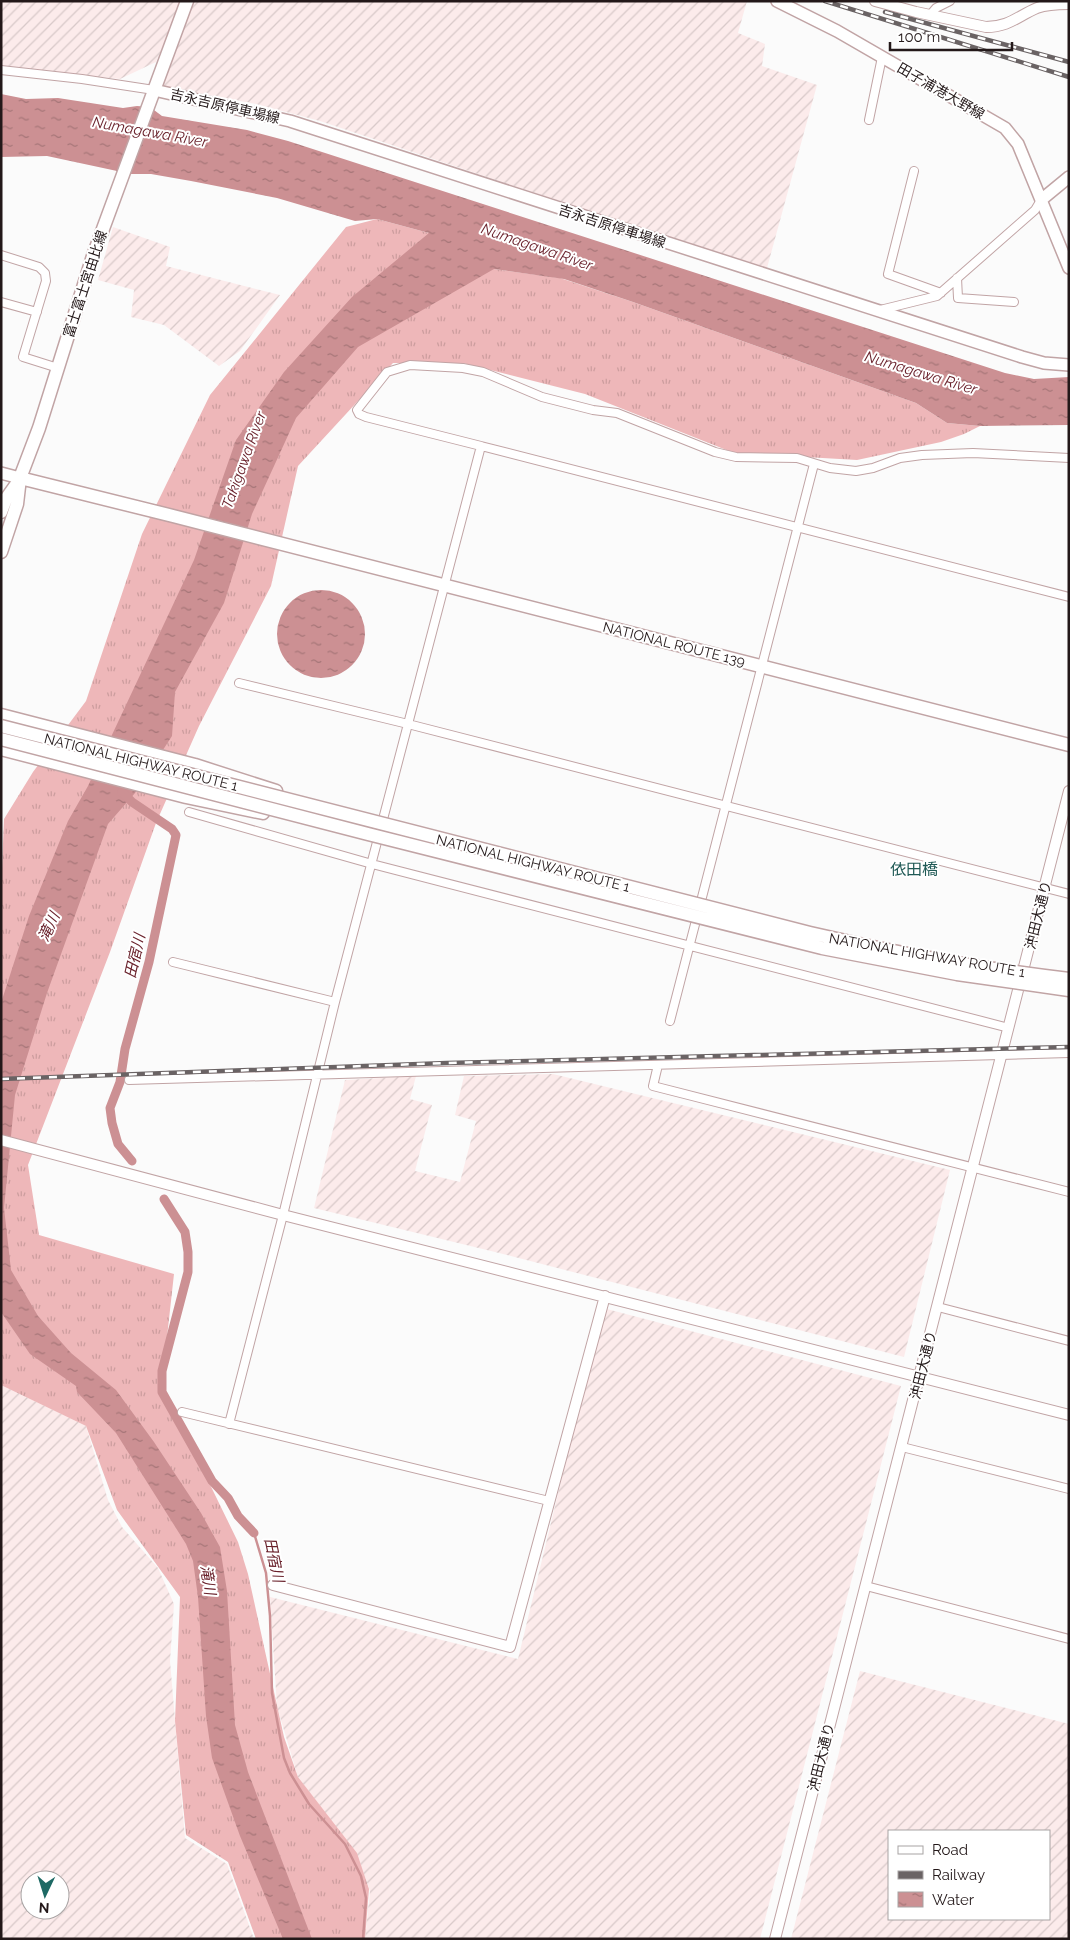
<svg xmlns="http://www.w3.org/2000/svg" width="1070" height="1940" viewBox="0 0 1070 1940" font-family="Raleway,'Noto Sans JP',sans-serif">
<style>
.industrial{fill:url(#industrial-furrows);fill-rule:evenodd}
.grass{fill:url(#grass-tufts)}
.water{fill:url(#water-ripples)}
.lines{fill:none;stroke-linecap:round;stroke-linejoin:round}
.stream{stroke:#cc9093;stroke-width:2.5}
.canal{stroke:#cc9093;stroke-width:9}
.minor-casing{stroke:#c1a4a5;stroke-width:10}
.tertiary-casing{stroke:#c1a4a5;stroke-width:12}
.secondary-casing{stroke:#c1a4a5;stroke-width:14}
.primary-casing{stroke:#c1a4a5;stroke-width:15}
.trunk-casing{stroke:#c1a4a5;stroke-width:15}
.minor{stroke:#fff;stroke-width:8}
.tertiary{stroke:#fff;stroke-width:10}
.secondary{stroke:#fff;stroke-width:11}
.primary{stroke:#fff;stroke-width:12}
.trunk{stroke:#fff;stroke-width:12}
.rail-casing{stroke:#6a6364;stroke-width:4.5}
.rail{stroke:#fff;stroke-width:2.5;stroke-dasharray:8;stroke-linecap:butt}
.trunk-bridge-casing{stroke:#c1a4a5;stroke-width:15;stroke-linecap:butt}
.trunk-bridge{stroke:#fff;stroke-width:12}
.labels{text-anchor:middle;stroke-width:4;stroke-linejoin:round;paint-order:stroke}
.street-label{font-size:14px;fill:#231819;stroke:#fff}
.water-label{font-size:15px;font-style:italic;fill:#6a222c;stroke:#fff}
.quarter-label{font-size:16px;fill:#205a56;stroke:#fff}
</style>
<defs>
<pattern id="industrial-furrows" width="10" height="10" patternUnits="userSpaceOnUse" patternTransform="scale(1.25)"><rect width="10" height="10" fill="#fcebeb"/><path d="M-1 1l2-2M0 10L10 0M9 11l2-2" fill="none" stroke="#d8c9c9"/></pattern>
<pattern id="grass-tufts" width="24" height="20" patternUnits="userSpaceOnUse" patternTransform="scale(1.25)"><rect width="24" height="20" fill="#eeb7b9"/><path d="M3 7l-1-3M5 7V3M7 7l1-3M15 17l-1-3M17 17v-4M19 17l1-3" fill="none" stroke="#cc9d9e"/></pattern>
<pattern id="water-ripples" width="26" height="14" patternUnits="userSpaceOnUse" patternTransform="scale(1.25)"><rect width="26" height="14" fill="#cc9093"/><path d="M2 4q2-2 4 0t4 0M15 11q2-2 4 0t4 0" fill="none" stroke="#a57577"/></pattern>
</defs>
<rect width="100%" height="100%" fill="#fbfbfb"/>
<!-- industrial -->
<path class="industrial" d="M1,1H183L156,62L120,79L1,67Z
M192,1H747L738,33L765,44L762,66L817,85L767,268L508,184L320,121L256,104L162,86Z
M113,227L170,247L166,266L280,295L240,351L219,366L164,325L131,317L134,290L98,280Z
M553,1074L950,1170L904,1357L495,1252L314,1208L345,1080L416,1076L410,1099L432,1105L415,1171L460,1182L476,1121L455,1115L464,1076Z
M603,1308L901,1386L760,1939H365L370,1891L357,1855L298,1777L277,1707L270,1597L518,1659Z
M1,1359L6,1387L86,1426L108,1500L122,1527L158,1568L174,1604L170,1661L185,1838L227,1864L254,1939H1ZM30,1880H60V1910H30Z
M860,1671L1069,1724V1939H791ZM889,1831H1049V1919H889Z"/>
<!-- grass -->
<path class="grass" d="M377,219L429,233L494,269L560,278L633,302L916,403L947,423L980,426L964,434L941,442L857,460L734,453L585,394L463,363H393L298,466L271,586L199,726L156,823L110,952L28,1165L39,1235L174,1274L162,1382L180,1423L238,1542L248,1574L284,1737L298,1777L357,1853L369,1889L365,1939H256L228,1862L186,1835L175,1721L180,1597L117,1510L86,1426L1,1385V893L4,819L33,772L86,701L142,534L210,395L346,227Z"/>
<!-- water -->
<path class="water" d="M1,94L26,99L58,98L123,108L137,106L150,107L162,116L247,130L288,141L1005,373L1034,379L1069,377V425L980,426L947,423L916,403L633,302L564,279L494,269L358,347L296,418L252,514L224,603L175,692L172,736L135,793L108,824L47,993L15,1095L4,1208L11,1270L38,1316L71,1353L116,1390L154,1442L201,1513L220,1547L227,1591L235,1725L248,1772L312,1939H283L240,1836L212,1758L206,1716L198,1597L193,1561L186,1544L116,1433L77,1392L76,1386L30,1354L1,1312V1003L29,916L68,821L88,786L194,560L236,440L284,372L352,297L429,233L377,219L355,221L277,198L191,181L151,174H131L47,156L1,157Z
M277 634a44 44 0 1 1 88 0a44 44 0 1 1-88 0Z"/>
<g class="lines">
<!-- stream -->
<path class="stream" d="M254,1533L266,1573L270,1616L272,1693L284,1758L290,1773L309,1804L345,1844L361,1876L366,1898L363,1939"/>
<!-- canal -->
<path class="canal" d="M122,792L132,802L172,829L176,835L149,962L125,1049L120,1082L110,1108L112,1123L118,1144L132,1161
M164,1199L185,1232L188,1252V1272L162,1371V1392L212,1481L228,1498L238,1516L254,1533"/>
<defs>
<path id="minor" d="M930,15L936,8L950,1
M1,70L82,79L154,90
M869,120L882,57
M914,171L888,274L941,293
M1,255L39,267L45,273L46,281L23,357L58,368
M957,278L958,298L1014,302
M1,302L37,312
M880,310L937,296L1035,210L1041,200
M481,446L366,417L359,414L357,410L387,372L410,365L463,368L483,372L542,397L593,410L617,413L715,452L736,457L797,458L830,468L856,471L873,468L900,458L922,455L973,453L1069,458
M239,683L408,724L1069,894
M189,812L372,864L1009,1028
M173,962L335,1002
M670,1021L814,464
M658,1065L653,1086L1069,1192
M129,1080L1069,1053
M938,1307L1069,1341
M182,1412L549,1501
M229,1424L283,1215L335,1002L481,446L1069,597
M902,1447L1069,1489
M866,1586L1069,1639"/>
<path id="tertiary" d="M875,1L916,12L986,27C1009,27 1018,16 1037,8C1047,4 1058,4 1069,4
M1,1140L283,1215L1069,1415
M273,1585L510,1647L605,1296
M775,1939L1069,791"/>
<path id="secondary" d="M777,1L837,31L1005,128L1018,144L1069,268
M154,90L290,121L1022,357L1044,363L1069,365
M1041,200L1069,177
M1,473L20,478"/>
<path id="primary" d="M20,478L39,428L93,256L187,1"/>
<path id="trunk" d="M20,478L173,516L1069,745
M1,512L6,499L18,482
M1,552L17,504L20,478
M1,715L195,765L276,791
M1,749L186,797L263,813"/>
</defs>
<!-- minor casing -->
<use href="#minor" class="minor-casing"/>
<!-- tertiary casing -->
<use href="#tertiary" class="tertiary-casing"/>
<!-- secondary casing -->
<use href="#secondary" class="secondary-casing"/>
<!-- primary casing -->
<use href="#primary" class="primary-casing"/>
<!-- trunk casing -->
<use href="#trunk" class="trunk-casing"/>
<!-- minor -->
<use href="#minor" class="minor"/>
<!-- tertiary -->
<use href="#tertiary" class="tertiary"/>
<!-- secondary -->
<use href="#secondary" class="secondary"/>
<!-- primary -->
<use href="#primary" class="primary"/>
<!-- trunk -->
<use href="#trunk" class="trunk"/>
<defs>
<path id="rail" d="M825,1L1069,77
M885,12L1069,62
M1,1079L447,1063L1069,1047"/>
</defs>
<!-- rail casing -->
<use href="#rail" class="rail-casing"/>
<!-- rail -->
<use href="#rail" class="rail"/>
<defs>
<path id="trunk-bridge" d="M1,726L810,933C895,953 982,969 1069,979
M1,739L368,834L822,948L957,974L1069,990"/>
</defs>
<!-- trunk-bridge casing -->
<use href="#trunk-bridge" class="trunk-bridge-casing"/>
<!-- trunk-bridge -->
<use href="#trunk-bridge" class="trunk-bridge"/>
</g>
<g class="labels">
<!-- street labels -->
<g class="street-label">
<text transform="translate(941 91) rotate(30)" y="5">田子浦港大野線</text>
<text transform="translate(225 106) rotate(13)" y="5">吉永吉原停車場線</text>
<text transform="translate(612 226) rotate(18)" y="5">吉永吉原停車場線</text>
<text transform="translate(85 284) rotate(-72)" y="5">富士富士宮由比線</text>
<text transform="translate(674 644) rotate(14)" y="5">NATIONAL ROUTE 139</text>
<text transform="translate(141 762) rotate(14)" y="5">NATIONAL HIGHWAY ROUTE 1</text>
<text transform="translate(533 863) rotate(14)" y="5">NATIONAL HIGHWAY ROUTE 1</text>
<text transform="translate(1038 915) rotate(-76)" y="5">沖田大通り</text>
<text transform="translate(927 955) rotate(10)" y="5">NATIONAL HIGHWAY ROUTE 1</text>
<text transform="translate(923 1365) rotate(-76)" y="5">沖田大通り</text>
<text transform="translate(821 1757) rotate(-76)" y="5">沖田大通り</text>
</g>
<!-- water labels -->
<g class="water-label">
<text transform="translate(150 132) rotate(10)" y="5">Numagawa River</text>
<text transform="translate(537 247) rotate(19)" y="5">Numagawa River</text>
<text transform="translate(921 373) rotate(17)" y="5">Numagawa River</text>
<text transform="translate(244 460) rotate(-70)" y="5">Takigawa River</text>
<text transform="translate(49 927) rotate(-65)" y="5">滝川</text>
<text transform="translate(135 956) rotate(-77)" y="5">田宿川</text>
<text transform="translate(274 1560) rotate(78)" y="5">田宿川</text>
<text transform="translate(208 1580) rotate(81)" y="5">滝川</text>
</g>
<!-- quarter labels -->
<g class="quarter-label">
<text x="914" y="875">依田橋</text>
</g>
</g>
<!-- border -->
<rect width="1070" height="1940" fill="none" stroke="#231819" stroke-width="5"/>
<!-- legend -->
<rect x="888" y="1830" width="162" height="90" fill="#ffffff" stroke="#a7a3a3"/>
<rect x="898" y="1846" width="25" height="8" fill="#ffffff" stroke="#a7a3a3"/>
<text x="932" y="1855" font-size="15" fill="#231819">Road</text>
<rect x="898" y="1871" width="25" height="8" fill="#6a6364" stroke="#a7a3a3"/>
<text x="932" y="1880" font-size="15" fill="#231819">Railway</text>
<rect x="898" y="1892" width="25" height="15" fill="url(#water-ripples)" stroke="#a7a3a3"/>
<text x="932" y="1905" font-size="15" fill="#231819">Water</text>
<!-- north arrow -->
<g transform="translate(45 1895) rotate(184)"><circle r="24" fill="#ffffff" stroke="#a7a3a3"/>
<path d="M0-4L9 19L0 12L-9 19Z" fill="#1d6964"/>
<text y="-8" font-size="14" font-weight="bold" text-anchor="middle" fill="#231819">N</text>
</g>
<!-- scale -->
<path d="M890 42v8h122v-8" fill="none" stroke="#231819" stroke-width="2.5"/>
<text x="898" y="42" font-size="15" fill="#231819" stroke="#ffffff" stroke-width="4" paint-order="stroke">100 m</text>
</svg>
